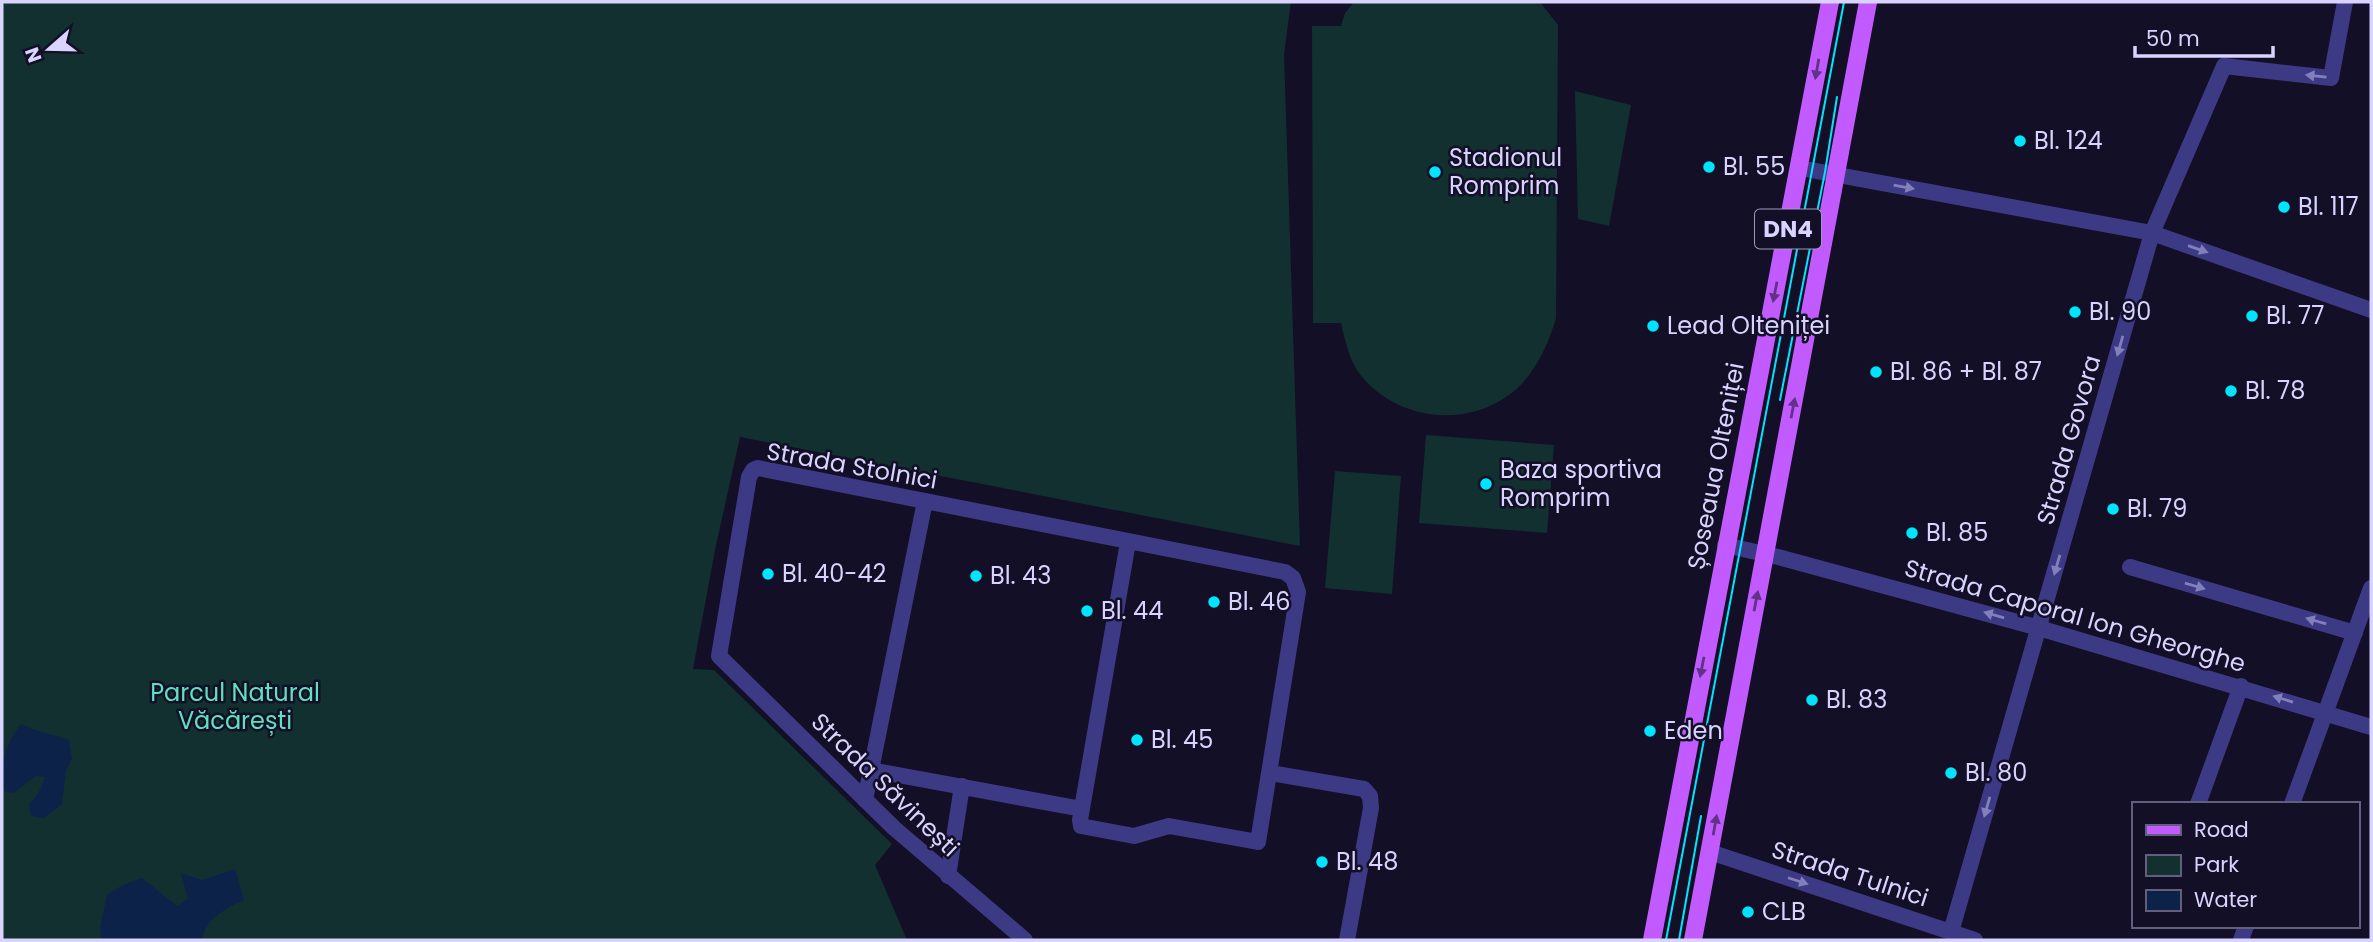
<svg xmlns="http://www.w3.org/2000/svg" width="2373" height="942" viewBox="0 0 2373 942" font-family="Poppins,sans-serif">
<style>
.green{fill:#12302f}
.water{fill:#0c2248}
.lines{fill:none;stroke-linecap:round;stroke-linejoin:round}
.minor{stroke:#3d3a85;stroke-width:16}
.primary{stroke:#c25bff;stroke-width:18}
.tram{stroke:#00e5ff;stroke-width:2}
.oneway{fill:#623188}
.oneway2{fill:#837fbc}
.poi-dot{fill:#00e5ff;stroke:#130f26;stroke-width:2.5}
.labels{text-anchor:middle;stroke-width:5;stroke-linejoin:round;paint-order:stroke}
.shield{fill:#130f26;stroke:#9e99be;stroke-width:2}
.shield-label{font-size:23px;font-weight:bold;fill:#d9d4ff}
.poi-label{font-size:24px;fill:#d9d4ff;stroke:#130f26;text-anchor:start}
.street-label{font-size:24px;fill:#d9d4ff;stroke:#130f26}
.park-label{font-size:24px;fill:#5fe0c0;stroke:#130f26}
</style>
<rect width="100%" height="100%" fill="#130f26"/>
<!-- green -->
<path class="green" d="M2,2H1291L1284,54L1300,546L740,437L715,550L693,669L714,670L892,844L875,865L907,940H2Z
M1354,2H1540L1558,25L1556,318C1548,346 1533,378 1509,395C1462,429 1394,419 1359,373C1349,359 1345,340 1341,323H1313L1312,26H1341L1345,13Z
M1575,91L1631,105L1609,226L1578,219Z
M1426,435L1554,445L1547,533L1419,523Z
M1335,471L1401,476L1392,594L1325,588Z"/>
<!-- water -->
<path class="water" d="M21,724C37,732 52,734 69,740L72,759L66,770L62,804L44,818L31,816L29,805L39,792L45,777L36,776L14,793L4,791C0,763 4,746 21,724Z
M235,869L244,900C226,908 205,919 202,940H101L100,928L107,895L123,885L142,878L177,906L188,899L181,873L202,880Z"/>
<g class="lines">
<!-- minor -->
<path class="minor" d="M1800,168L2152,233L2371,310
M1725,545L1778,557L2039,628L2371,727
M2130,567L2355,633
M871,770L1082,809
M1270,773L1364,789L1370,796L1371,808L1347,940
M865,800L925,501
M2198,804L2241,686
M2292,804L2371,588
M1710,852L1975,940
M948,876L962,786
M1951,932L2152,233L2224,66L2331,78L2345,2
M1025,940L894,828L719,656L749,477L753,470L758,468L1285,572L1293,578L1298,592L1258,842L1169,826L1134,836L1081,826L1080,820L1128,542
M2241,940L2246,926"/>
<!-- primary -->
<path class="primary" d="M1652,940L1830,2
M1693,940L1868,2"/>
<!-- tram -->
<path class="tram" d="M1780,400L1825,172L1837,97
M1666,940L1844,2
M1679,940L1701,816"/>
</g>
<!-- one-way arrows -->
<defs><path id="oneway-solid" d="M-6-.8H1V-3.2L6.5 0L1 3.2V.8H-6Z" transform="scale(1.75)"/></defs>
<g class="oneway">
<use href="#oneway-solid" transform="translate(1817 69) rotate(100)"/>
<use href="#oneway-solid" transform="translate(1775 292) rotate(101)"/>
<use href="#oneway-solid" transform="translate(1793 408) rotate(-79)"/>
<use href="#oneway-solid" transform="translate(1756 601) rotate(-79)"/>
<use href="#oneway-solid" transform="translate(1702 667) rotate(101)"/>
<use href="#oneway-solid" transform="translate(1715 825) rotate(-80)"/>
</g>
<g class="oneway2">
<use href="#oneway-solid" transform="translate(2316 76) rotate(-174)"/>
<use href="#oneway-solid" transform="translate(1904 187) rotate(10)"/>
<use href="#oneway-solid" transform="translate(2198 249) rotate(19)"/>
<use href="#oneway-solid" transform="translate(2120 346) rotate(106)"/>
<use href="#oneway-solid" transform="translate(2057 565) rotate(106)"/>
<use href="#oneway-solid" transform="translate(2195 586) rotate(16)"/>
<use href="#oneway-solid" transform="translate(1994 615) rotate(-164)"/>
<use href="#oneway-solid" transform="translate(2316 621) rotate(-164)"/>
<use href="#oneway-solid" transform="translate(2283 699) rotate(-163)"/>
<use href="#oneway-solid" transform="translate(1987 807) rotate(106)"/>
<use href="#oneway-solid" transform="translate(1798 881) rotate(18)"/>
</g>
<!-- markers -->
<g class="poi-dot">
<circle cx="2020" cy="141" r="7"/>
<circle cx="1709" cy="167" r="7"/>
<circle cx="1435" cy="172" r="7"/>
<circle cx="2284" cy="207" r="7"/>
<circle cx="2075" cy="312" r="7"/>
<circle cx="2252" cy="316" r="7"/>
<circle cx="1653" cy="326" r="7"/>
<circle cx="1876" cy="372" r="7"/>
<circle cx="2231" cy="391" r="7"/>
<circle cx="1486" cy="484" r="7"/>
<circle cx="2113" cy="509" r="7"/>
<circle cx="1912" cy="533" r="7"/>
<circle cx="768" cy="574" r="7"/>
<circle cx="976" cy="576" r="7"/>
<circle cx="1214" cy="602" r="7"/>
<circle cx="1087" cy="611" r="7"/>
<circle cx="1812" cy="700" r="7"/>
<circle cx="1650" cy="731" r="7"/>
<circle cx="1137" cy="740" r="7"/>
<circle cx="1951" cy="773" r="7"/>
<circle cx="1322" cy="862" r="7"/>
<circle cx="1748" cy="912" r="7"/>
</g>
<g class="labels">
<!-- shield labels -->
<rect class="shield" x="1755" y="209.5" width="66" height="39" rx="5"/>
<g class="shield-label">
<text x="1788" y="237">DN4</text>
</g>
<!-- poi labels -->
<g class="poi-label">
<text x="2034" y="149">Bl. 124</text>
<text x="1449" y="166">Stadionul<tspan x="1449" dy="28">Romprim</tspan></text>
<text x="1723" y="175">Bl. 55</text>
<text x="2298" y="215">Bl. 117</text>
<text x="2089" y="320">Bl. 90</text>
<text x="2266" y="324">Bl. 77</text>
<text x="1667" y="334">Lead Olteniței</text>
<text x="1890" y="380">Bl. 86 + Bl. 87</text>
<text x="2245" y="399">Bl. 78</text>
<text x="1500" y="478">Baza sportiva<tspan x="1500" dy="28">Romprim</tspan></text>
<text x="2127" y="517">Bl. 79</text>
<text x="1926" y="541">Bl. 85</text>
<text x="782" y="582">Bl. 40-42</text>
<text x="990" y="584">Bl. 43</text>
<text x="1228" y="610">Bl. 46</text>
<text x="1101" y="619">Bl. 44</text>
<text x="1826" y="708">Bl. 83</text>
<text x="1664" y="739">Eden</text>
<text x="1151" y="748">Bl. 45</text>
<text x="1965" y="781">Bl. 80</text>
<text x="1336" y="870">Bl. 48</text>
<text x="1762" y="920">CLB</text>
</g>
<!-- street labels -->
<g class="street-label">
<text transform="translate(2069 440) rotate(-74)" y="8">Strada Govora</text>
<text transform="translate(852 466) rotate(10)" y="8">Strada Stolnici</text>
<text transform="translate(1716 466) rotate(-79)" y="8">Șoseaua Olteniței</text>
<text transform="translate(2075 616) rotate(16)" y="8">Strada Caporal Ion Gheorghe</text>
<text transform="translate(885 785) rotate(44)" y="8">Strada Săvinești</text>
<text transform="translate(1850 874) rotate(18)" y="8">Strada Tulnici</text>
</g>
<!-- park labels -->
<g class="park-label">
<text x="235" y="701">Parcul Natural<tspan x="235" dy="28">Văcărești</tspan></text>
</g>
</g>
<!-- border -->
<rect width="2373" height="942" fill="none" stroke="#d9d4ff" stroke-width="7"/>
<!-- legend -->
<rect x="2132" y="802" width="228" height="126" fill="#130f26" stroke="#625e7d" stroke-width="2"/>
<rect x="2146" y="825" width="35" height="10" fill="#c25bff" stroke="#625e7d" stroke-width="2"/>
<text x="2194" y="837" font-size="21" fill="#d9d4ff">Road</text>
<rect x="2146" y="855" width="35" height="21" fill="#12302f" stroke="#625e7d" stroke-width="2"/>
<text x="2194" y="872" font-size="21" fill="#d9d4ff">Park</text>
<rect x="2146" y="890" width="35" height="21" fill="#0c2248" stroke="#625e7d" stroke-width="2"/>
<text x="2194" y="907" font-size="21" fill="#d9d4ff">Water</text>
<!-- north arrow -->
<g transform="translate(49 49) rotate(250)" stroke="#130f26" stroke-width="5" paint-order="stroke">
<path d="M0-5L12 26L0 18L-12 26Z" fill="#d9d4ff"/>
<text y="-10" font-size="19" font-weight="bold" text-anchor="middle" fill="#d9d4ff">N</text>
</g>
<!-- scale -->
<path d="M2135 46v10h138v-10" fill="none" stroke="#d9d4ff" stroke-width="3.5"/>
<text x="2146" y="46" font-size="21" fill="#d9d4ff" stroke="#130f26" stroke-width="5" paint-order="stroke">50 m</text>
</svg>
